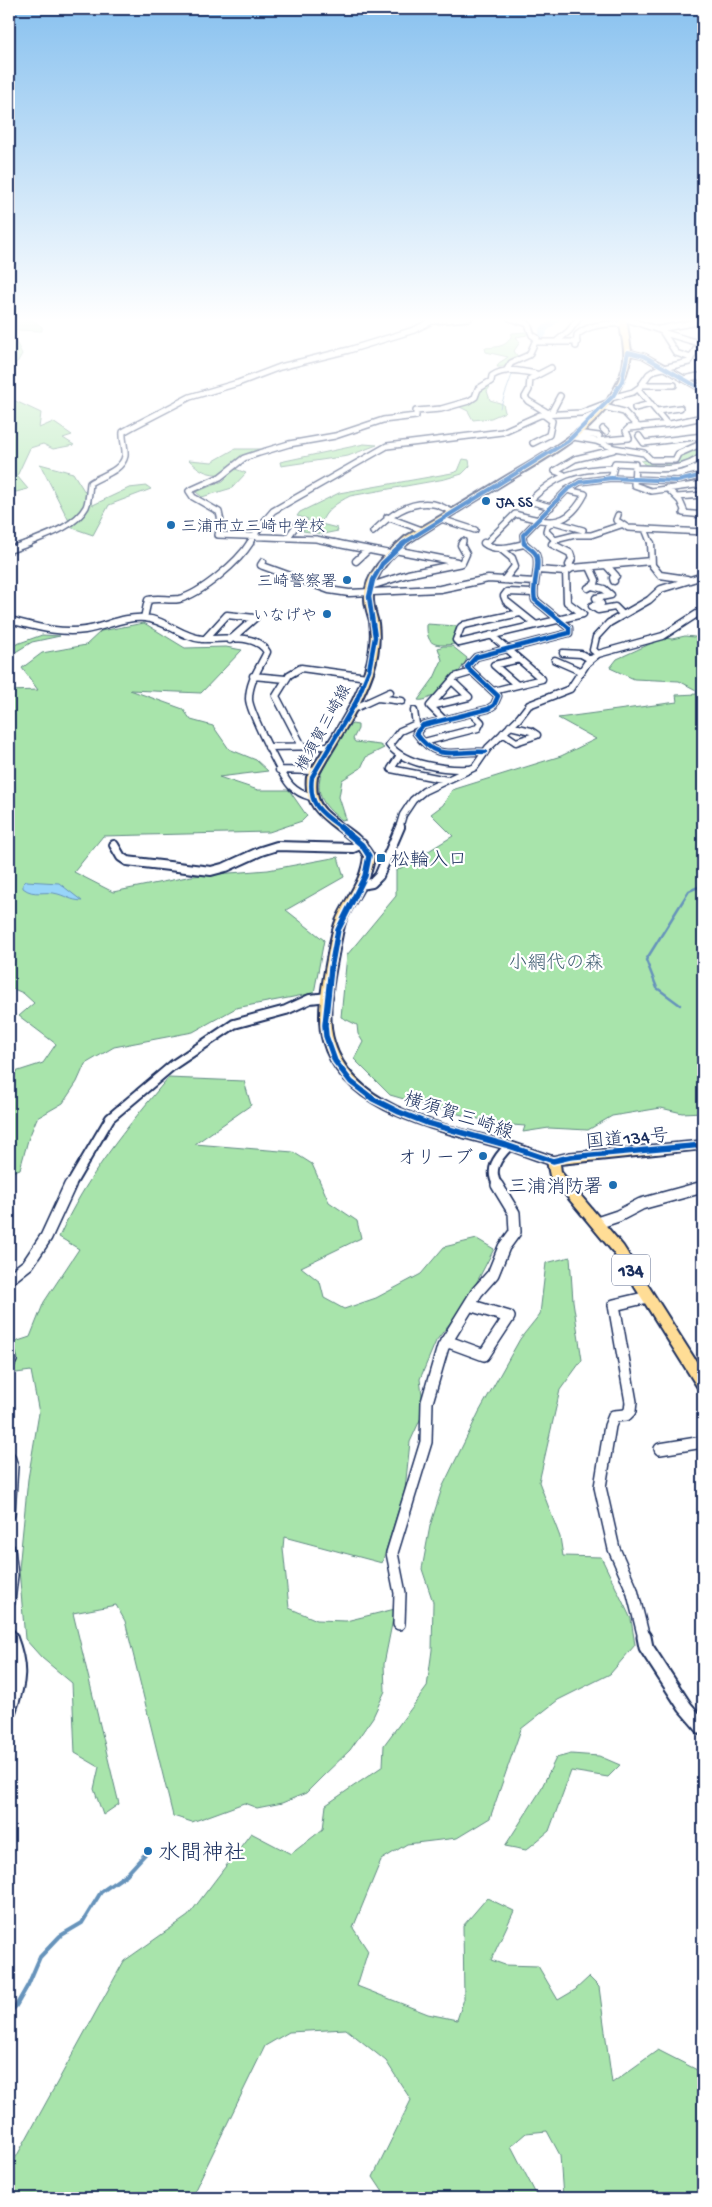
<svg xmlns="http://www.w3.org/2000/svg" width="712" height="2207" viewBox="0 0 712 2207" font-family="'Gochi Hand','Klee One',sans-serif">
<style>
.green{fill:#a8e4ab;stroke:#628a84}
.water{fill:#98d5f9;stroke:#6693bb}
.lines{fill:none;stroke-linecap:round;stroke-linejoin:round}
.stream-far2{stroke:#6693bb;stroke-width:1}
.stream-far1{stroke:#6693bb;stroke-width:2.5}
.stream{stroke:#6693bb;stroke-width:4}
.river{fill:#98d5f9;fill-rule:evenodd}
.minor-far4-casing{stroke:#1b2f5e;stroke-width:8}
.minor-far3-casing{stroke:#1b2f5e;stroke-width:9}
.minor-far2-casing{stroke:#1b2f5e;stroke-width:12}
.minor-far1-casing{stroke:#1b2f5e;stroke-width:14}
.minor-casing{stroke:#1b2f5e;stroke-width:17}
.major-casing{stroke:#1b2f5e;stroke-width:4}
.highway-casing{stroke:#1b2f5e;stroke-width:4}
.minor-far4{stroke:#fff;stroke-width:5}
.minor-far3{stroke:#fff;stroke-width:6}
.minor-far2{stroke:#fff;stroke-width:8}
.minor-far1{stroke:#fff;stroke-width:11}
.minor{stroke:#fff;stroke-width:13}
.major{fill:#ffdd96;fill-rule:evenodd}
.highway{fill:#ffdd96;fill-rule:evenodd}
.cycleway-far2-casing{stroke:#fff;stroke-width:5.5}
.cycleway-far1-casing{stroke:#fff;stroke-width:7}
.cycleway-casing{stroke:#fff;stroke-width:9}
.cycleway-far2{stroke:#0057b8;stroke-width:4}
.cycleway-far1{stroke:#0057b8;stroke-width:4.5}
.cycleway{stroke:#0057b8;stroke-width:5.5}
.poi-dot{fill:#1f6fb2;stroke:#fff;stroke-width:2}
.labels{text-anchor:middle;stroke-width:4.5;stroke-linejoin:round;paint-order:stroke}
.far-poi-label{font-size:16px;fill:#1b2f5e;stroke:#fff;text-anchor:start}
.far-street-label{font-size:16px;fill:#1b2f5e;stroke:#fff}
.shield{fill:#fff;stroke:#5f6d8e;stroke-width:1}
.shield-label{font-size:18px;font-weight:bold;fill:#1b2f5e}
.poi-label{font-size:19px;fill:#1b2f5e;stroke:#fff;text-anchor:end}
.park-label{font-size:19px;fill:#3e5c71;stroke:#fff}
.street-label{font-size:19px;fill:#1b2f5e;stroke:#fff}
.near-poi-label{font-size:22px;fill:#1b2f5e;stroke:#fff;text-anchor:start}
</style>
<rect width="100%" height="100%" fill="#fff"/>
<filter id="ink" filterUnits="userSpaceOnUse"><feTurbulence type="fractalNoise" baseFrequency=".02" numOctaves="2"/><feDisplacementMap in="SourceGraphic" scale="10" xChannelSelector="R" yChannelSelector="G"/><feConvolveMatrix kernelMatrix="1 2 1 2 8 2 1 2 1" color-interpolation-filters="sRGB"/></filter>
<g filter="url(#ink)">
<!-- green -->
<path class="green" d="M9,318H30L42,327V331L14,330L9,335Z
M527,332V335L516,337L520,342L514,351L518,357L505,367H497L499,363L508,357L486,352L485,348C497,347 509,347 512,333Z
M9,337L17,344L22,354L18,361L9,369Z
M494,381L487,391L490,400L503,404L505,412L491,418L473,420L468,411L460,407C472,399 481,388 494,381Z
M9,398L41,413L39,428L53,422L72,435L63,438L74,445L53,449L43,444L30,448L17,476L28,489L16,492L9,489Z
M364,444L377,445L348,456L281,466L280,462Z
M703,444V451C701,453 698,457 695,460C684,467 649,472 641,461L647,460L655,465H664Z
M235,449H265L230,467L246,473L232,488L202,497L196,492L223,481L230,474C211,475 203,474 189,460L212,462Z
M463,459L469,460L470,466L462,474L445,479L350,496C338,502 324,511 321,524L337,528L338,531L323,534L303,531L308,519L297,516L300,512L339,493L452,473L458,471Z
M40,464L73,473L93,505L129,488L147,486L151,489L109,505L93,535L67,526L69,521Z
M144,623L185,648L226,647L242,650L201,693L130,690L183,709L191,720L213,726L229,749L256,760L268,771L219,777L258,790H289L307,816L302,821L269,832L103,836L74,872L113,892L192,876L268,870L338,857L344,877L286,910L324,940L314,993L236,1008L193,1032L114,1047L85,1064L77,1082L63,1103L37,1118L28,1140L20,1169L9,1173V1074L43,1063L56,1044L19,1016L34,1003L23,993L9,987V691L38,690L22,668L42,653L86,645L101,631Z
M427,624L457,626L452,640L456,644C436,646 426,647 427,624Z
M42,635L60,636L32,642L9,656V643L14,645Z
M685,636L703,638V1112L682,1113L661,1108L612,1116L588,1130L549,1128L523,1132L525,1126L499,1124L438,1109L435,1114L421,1104L390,1095L354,1059L363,1042L358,1034L357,1025L341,1017L347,955L396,896V871L453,836L431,814L443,805L452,790L561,756L596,739L558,718L677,702L676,695L697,694L696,690L679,681L634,679L610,668L617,659L663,638L672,639Z
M443,646H452L467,658C463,671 432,704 418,700L434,678L442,660L438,648Z
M352,724L358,725V729L353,739L355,742L380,745L384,748L366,757L361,768L342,780L339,797L346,819L342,820C298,790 327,762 348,727Z
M168,1078L244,1081L251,1105L195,1144L293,1152L312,1164L329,1202L357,1221L361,1238L301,1267L320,1282L324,1298L344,1309L376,1298L421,1274L444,1247L477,1239L494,1249L467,1301L436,1341L420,1379L424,1411L410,1442L405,1489L382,1563L284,1537L283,1548L289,1608L317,1620L346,1621L395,1609L384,1664L385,1691L373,1717L350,1750L322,1777L306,1793L282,1803L257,1808L244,1803L192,1822L173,1816L125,1621L116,1605L73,1613L119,1804L103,1815L94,1789L99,1767L75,1753L72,1683L42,1658L25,1639L19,1569L28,1479L39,1413L31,1371L9,1374V1344L30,1337L44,1302L79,1249L59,1237C86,1177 126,1128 168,1078Z
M570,1257L573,1301L582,1360L560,1390L539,1482L560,1537L563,1556L601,1557L631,1619L635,1645L610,1674L558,1700L521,1729L490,1818L457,1838L407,1844L381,1860L353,1928L368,1951L357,1986L428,2014L457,2020L464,1999L463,1926L487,1898L514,1911L491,1960L505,1965L538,1966L558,2000L575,1990L589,1977L599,1987L612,2083L658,2050L703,2073V2198H563L560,2155L547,2131L526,2133L511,2146L538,2198H387L373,2177L411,2100L386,2061L346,2029L289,2032L265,2046L191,2198H9V2170L124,1961L188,1916L251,1833L291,1854L323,1829L326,1805L383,1766L384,1745L427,1687L432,1650L433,1602L422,1569L430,1526L442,1488L479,1412L520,1339L540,1314L546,1263Z
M571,1754L599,1756L620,1765L608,1777L571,1771L549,1831L526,1850L505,1846L539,1793L556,1758Z"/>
<!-- water -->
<path class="water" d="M26,881L59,883L82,901C70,900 68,897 58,894C45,890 34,897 23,888V884Z"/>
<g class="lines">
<!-- stream-far2 -->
<path class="stream-far2" d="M500,408L513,372"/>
<!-- stream-far1 -->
<path class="stream-far1" d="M680,1005L657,988L646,960L689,891L703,885"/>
<!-- stream -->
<path class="stream" d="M9,2013L16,2006L28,1985L40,1957L60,1936L82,1923L101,1892L127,1874L148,1851"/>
<!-- river -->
<path class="river" d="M553,318H562L546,332L547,334L541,342H535L534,340L539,334V329Z"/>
<defs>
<path id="minor-far4" d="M510,318L528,324L532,335L537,338L535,342
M623,318L662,331L676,353L691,358
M434,321L469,318
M659,329L703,321
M665,333L702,344
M556,342L569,331L579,318
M576,346L577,335C589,324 607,323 623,324
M506,371L511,363L529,355L535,342H577
M684,379L698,376L703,380
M641,385H674
M638,389L667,424
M611,398L633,392L640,387L649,374L655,370L689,362L696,349L703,344
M604,407L624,412L638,427
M635,408L651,404
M657,411L680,408
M548,413L528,401L525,397L529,390L530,379L551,368
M548,413L552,411L560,396
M703,417L670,424L629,428L626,431L629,438L596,441L614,448L644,453L651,460H675L678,454L703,443
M603,429L606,432
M577,433L599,436
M639,436L644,443L703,436
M573,437L596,441
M533,443L549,435L552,421L544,415
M636,468C660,469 684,472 703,455
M563,474L555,471L575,459L613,450
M611,478L615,463L635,464L634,485L651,491L703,484
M667,488L680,501L684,510L683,513L703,515
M677,497L703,495
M551,507L529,501C557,475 574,469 612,468
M618,515L616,520L628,528L703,532
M387,517L422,530
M441,519L475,530
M555,522L583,530
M552,523L547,527L546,531L555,540L552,544
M645,529L651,544
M373,532C389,516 409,500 433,504C440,505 446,509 452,512
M288,537L296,526
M555,540L575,535H591L621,525
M25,544C45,536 75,527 86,507C89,500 89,491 90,483C100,476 122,471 125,456C126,448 122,440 123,432L132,427L190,397L238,383L280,367L349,350L414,330L438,318
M249,544L261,525L273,511L387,446L502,432L540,415L581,413L607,403
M340,544L316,539L218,535L221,521L219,512L193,497L189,491L220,477L244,458L259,453L289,444L335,436L383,420L416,416V411L441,409L469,401L475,397L478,389L491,381L492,376C505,367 522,371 536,374
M462,544L463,541
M485,544L515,514C549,523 567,529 585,494L567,490
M524,544L523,535L567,490L580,482L611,478L678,481L703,475"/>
<path id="minor-far3" d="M334,543L390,554
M484,543C495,552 511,547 524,544
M553,543L552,544L570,553L572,559L569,565L572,568
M651,543L652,565L660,575L687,579
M501,549L512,558L515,566L504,580
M9,550L29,543
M395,550L457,562
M356,561L368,550
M263,562L261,565L263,566L329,590L349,593L440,589L488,579L535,582
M607,566L616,576L613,578L614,581
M566,572L572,568L651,561
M371,586L408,574L462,563L466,554L461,545L462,543
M592,586L604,589L611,595L596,598L601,604L592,606L598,610L615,607L623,615
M588,588L595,584L596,580L590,567
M533,593L507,592L504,596L506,601L536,625
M520,613L464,625L461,627L456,640L459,643L583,614L567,602L566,572L537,570
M144,618L148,600C159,597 169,601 179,599C201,594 239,561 250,543
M9,620C34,626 59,634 85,630C105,627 124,616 145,618C166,620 181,637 202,639C222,640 256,632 267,652C260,667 249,681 249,699C249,710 282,777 291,786C297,792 303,795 311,797
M491,635L542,679L493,691
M205,639L227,615L255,618
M230,640L255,618
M563,653L581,654L590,659
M598,654L593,650L596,637L609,623L649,600L661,589L703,576
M555,660L580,671
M253,676L286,679
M517,685L494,665L519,659
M378,698L402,701
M431,706L469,697L452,681
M351,710L390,692
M414,711L416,724L400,731L389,745C405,765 445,770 469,769
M444,720L430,706L455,677L472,672
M503,733L516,742L537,735L531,731L510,726
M424,742L478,728L481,722L472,713
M302,746L276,696L289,675L301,668L367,677
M268,747L330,746
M485,752C455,750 437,763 416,733L423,725L488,709L494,705L498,696L467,667L476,657L569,633V628L535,600C531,587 542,563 535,553C532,549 527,547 524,543
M400,755L391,769L447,780
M279,770L315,771
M399,828L403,815L413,800L424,791L475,767L488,748L519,718L529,705L570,689L587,663L598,654L663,636L703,610"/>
<path id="minor-far2" d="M114,845L121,857L127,861L211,871L226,867L261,851L277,846L353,848L362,844
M361,885L372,883L379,876L400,827
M70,1186L110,1118L173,1065L234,1024L286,1010L310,999L328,997
M498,1186C488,1170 497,1158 509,1146"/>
<path id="minor-far1" d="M597,1223L618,1216L641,1204L703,1187
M9,1279L28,1264L46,1237L70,1185
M446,1341L484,1355L509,1317L469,1305
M9,1352L11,1360L9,1363
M660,1449L703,1442
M9,1457L12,1466L9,1514
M9,1549L12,1575L9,1602
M399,1624L400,1593L392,1553L426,1442L427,1402L443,1347L477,1292L493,1274L504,1247L515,1232L514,1213L497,1185
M9,1634L11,1638
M644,1638L632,1590L614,1549L600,1487L610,1426L614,1416L626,1415L630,1411L631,1402L614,1305L648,1297"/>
<path id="minor" d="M644,1637L646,1647L685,1707L703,1728
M9,1710C20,1681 21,1666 10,1637"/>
<path id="major" d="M620,318H626L631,351L646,355L703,387V392L642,357L631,355C620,420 557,452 505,483C474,502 442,521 411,541C393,555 374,572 373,596C372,605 376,614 378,623C380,639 378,656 373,672C360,710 336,742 317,777C312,811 334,816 356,834C364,841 369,848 374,856C372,880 357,897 347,918C343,926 342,935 340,944C335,971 325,1015 334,1042C354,1109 448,1126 507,1141C524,1146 540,1153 557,1158L559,1161L557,1164L553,1165C536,1160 520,1153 503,1148C440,1130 343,1114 323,1041C315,1014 325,971 330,943C332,936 333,928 336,921C345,898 362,882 364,856C345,825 302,821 307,777C327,742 353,709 365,670C370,655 372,637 370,621C368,614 365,606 365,599C364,573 387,553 405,537C436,519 466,501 497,482C541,455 610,422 623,367C627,348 620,336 620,318Z"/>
<path id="highway" d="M703,1141V1149L560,1164L561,1172L623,1246L703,1372V1389L698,1388L613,1252L550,1176L547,1161L548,1158L570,1153Z"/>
</defs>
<!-- minor-far4 casing -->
<use href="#minor-far4" class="minor-far4-casing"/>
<!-- minor-far3 casing -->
<use href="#minor-far3" class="minor-far3-casing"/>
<!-- minor-far2 casing -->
<use href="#minor-far2" class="minor-far2-casing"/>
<!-- minor-far1 casing -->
<use href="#minor-far1" class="minor-far1-casing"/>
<!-- minor casing -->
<use href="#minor" class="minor-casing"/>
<!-- major casing -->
<use href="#major" class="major-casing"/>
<!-- highway casing -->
<use href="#highway" class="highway-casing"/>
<!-- minor-far4 -->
<use href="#minor-far4" class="minor-far4"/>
<!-- minor-far3 -->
<use href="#minor-far3" class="minor-far3"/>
<!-- minor-far2 -->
<use href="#minor-far2" class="minor-far2"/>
<!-- minor-far1 -->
<use href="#minor-far1" class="minor-far1"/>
<!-- minor -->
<use href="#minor" class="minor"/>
<!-- major -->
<use href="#major" class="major"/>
<!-- highway -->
<use href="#highway" class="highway"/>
<defs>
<path id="cycleway-far2" d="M402,544L568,441L613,396L622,381L628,352L644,356L703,390
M524,544L523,535L567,490L580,482L611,478L678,481L703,475"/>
<path id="cycleway-far1" d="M485,752C455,750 437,763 416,733L423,725L488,709L494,705L498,696L467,667L476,657L569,633V628L535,600C531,587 542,563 535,553C532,549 527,547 524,543
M342,828C321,813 308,805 312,777L356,702L369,670L375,637L369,597L373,580L382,564L404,543"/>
<path id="cycleway" d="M340,827L362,845L369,856L365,876L338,930L331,968L325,1025L326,1036L335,1061L351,1082L373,1099L399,1112L427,1123L506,1145L553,1161L570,1157L703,1145"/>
</defs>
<!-- cycleway-far2 casing -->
<use href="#cycleway-far2" class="cycleway-far2-casing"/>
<!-- cycleway-far1 casing -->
<use href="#cycleway-far1" class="cycleway-far1-casing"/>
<!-- cycleway casing -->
<use href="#cycleway" class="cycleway-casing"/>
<!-- cycleway-far2 -->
<use href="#cycleway-far2" class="cycleway-far2"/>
<!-- cycleway-far1 -->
<use href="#cycleway-far1" class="cycleway-far1"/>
<!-- cycleway -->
<use href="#cycleway" class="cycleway"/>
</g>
</g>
<!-- sky -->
<linearGradient id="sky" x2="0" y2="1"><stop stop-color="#88c1ef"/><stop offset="0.51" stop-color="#fff"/><stop offset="1" stop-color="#fff" stop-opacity="0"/></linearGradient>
<rect width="712" height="627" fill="url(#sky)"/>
<!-- markers -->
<g class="poi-dot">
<circle cx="486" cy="501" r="5"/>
<circle cx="171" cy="525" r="5"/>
<circle cx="347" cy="580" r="5"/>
<circle cx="327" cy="614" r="5"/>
<rect x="376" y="853" width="10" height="10" rx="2.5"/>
<circle cx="483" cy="1156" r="5"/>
<circle cx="613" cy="1185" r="5"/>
<circle cx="148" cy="1851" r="5"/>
</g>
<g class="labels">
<!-- far-poi labels -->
<g class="far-poi-label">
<text x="496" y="507">JA SS</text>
<text x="181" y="531">三浦市立三崎中学校</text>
<text x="337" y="586" text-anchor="end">三崎警察署</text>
<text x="317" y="620" text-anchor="end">いなげや</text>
</g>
<!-- far-street labels -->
<g class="far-street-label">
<text transform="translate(322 727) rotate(-61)" y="6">横須賀三崎線</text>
</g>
<!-- shield labels -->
<rect class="shield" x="612" y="1254.5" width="38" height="31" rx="4"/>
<g class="shield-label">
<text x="631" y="1276">134</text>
</g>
<!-- poi labels -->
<g class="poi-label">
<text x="391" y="865" text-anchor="start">松輪入口</text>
<text x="473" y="1163">オリーブ</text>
<text x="603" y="1192">三浦消防署</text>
</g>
<!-- park labels -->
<g class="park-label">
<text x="556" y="968">小網代の森</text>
</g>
<!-- street labels -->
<g class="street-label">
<text transform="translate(459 1114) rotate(18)" y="7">横須賀三崎線</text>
<text transform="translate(627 1137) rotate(-5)" y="7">国道134号</text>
</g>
<!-- near-poi labels -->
<g class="near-poi-label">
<text x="158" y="1859">水間神社</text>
</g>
</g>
<!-- margin -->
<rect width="712" height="2207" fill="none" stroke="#fff" stroke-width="30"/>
<rect x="15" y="15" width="682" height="2177" fill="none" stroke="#1b2f5e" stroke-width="2" filter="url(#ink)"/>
</svg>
